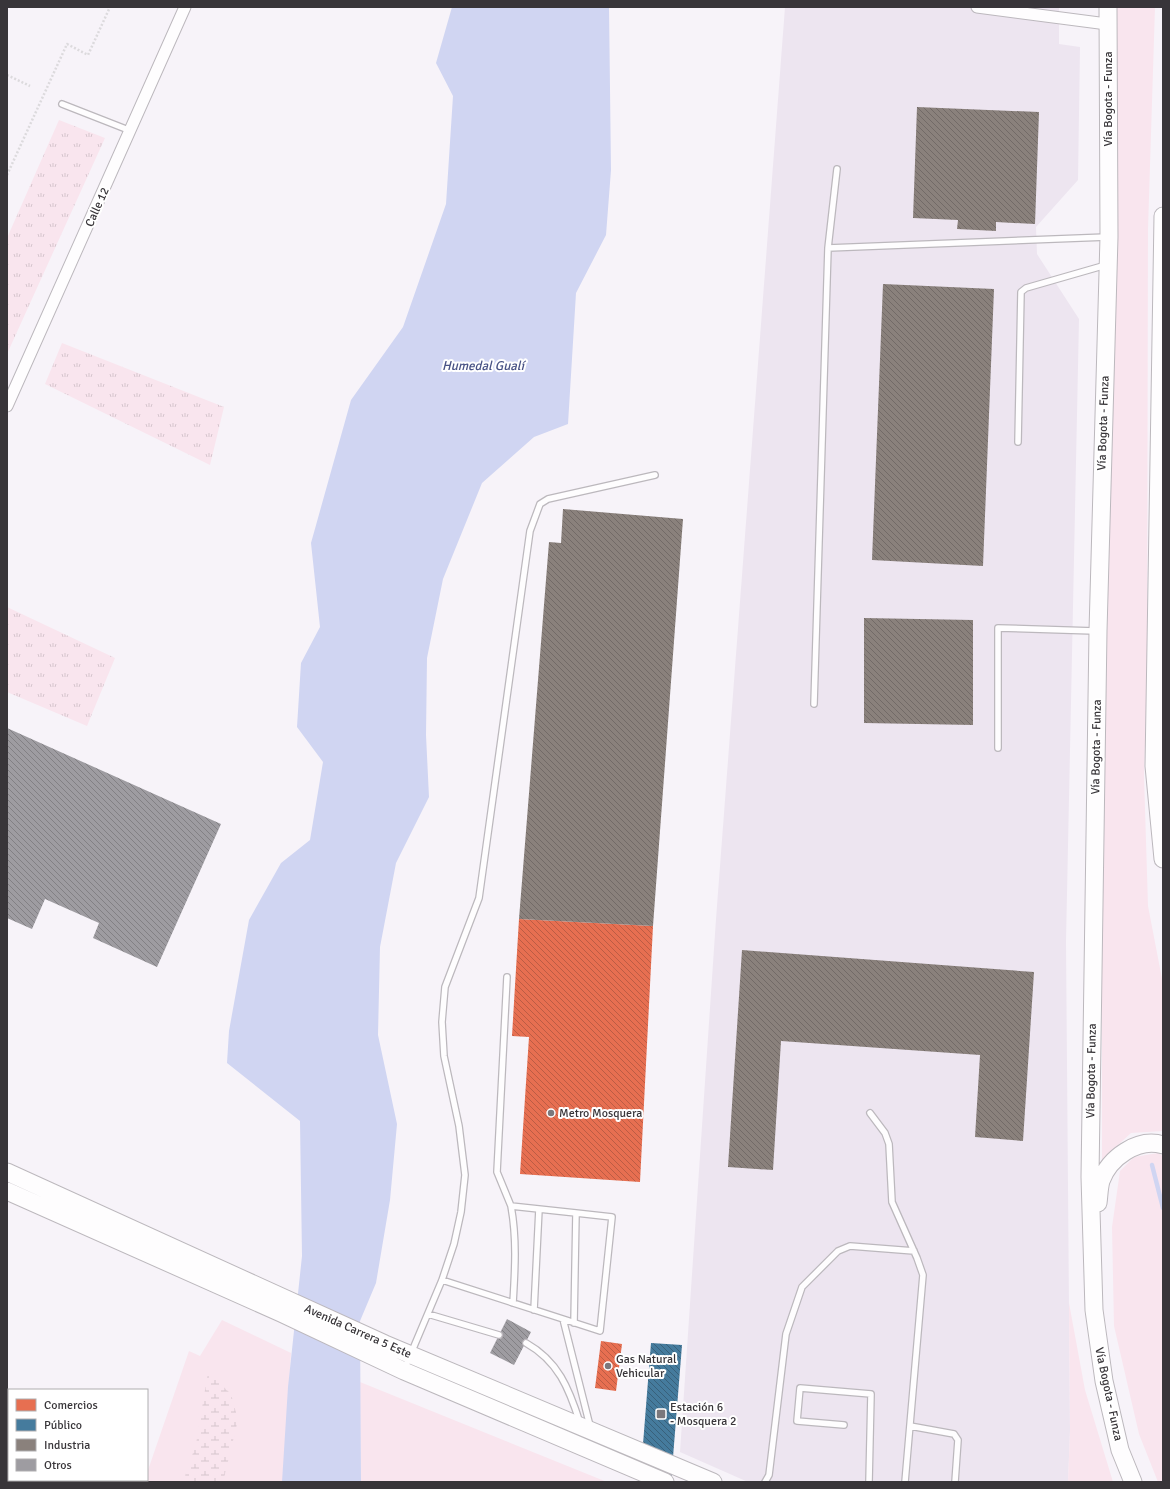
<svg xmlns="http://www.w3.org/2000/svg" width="1170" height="1489" viewBox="0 0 1170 1489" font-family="Signika,sans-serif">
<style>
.built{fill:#ede5f0}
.grass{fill:#f9e5ee}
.wetland{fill:url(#wetland-marsh)}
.park{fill:url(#park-tufts)}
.water{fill:#d0d5f2}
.shops{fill:url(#shops-back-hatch)}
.public{fill:url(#public-back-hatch)}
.industry{fill:url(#industry-back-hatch)}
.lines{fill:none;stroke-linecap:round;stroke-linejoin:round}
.stream{stroke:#d0d5f2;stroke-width:4.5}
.building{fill:url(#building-back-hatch)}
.service-casing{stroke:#bcb8bd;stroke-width:8}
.minor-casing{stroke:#bcb8bd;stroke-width:13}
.primary-casing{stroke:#bcb8bd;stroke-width:19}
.path{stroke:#dcdadd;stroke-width:2.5;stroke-dasharray:2 2;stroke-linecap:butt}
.service{stroke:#fefdfe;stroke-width:5.5}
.minor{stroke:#fefdfe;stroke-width:11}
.primary{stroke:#fefdfe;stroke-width:17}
.poi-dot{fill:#7b787c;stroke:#fff;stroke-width:1.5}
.labels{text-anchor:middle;stroke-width:4;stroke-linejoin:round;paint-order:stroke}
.street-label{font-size:12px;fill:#383539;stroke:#fff}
.poi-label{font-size:12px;fill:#383539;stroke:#fff;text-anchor:start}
.water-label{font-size:13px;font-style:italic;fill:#485285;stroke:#fff}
</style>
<defs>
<pattern id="wetland-marsh" width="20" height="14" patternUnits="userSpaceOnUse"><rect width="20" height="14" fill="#f9e5ee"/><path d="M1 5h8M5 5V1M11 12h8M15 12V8" fill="none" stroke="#d6c5cd"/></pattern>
<pattern id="park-tufts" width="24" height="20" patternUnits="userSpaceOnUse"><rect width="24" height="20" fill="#f9e5ee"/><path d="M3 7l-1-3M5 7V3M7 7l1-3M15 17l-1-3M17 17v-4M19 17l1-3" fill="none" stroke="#d6c5cd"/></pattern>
<pattern id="shops-back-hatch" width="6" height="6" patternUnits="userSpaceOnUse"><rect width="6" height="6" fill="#e76f51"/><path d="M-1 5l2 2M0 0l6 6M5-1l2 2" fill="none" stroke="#bc5c44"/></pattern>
<pattern id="public-back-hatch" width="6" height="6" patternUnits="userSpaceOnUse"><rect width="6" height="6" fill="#457b9d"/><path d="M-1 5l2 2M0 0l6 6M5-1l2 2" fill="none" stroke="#38607a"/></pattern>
<pattern id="industry-back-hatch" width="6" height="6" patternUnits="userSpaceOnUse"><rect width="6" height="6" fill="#8a817c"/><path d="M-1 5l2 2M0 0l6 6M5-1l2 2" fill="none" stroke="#726a67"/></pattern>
<pattern id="building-back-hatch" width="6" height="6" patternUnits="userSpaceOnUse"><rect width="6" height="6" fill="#9e9ca1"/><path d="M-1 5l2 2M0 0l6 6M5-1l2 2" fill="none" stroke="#828084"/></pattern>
</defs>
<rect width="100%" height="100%" fill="#f7f3f9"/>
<!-- built -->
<path class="built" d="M785,7H1059V44L1080,47L1078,180L1036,227L1037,254L1079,319L1066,942L1070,1431L1068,1482H748L680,1452L716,919Z"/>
<!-- grass -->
<path class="grass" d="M1117,7H1155L1148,229L1147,674L1144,776L1148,906L1163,984V1131L1131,1133L1102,1160V947Z
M1158,1153L1163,1156V1482H1158L1139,1434L1114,1326L1112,1227L1120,1171L1134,1157Z
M1069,1303L1085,1390L1113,1482H1068L1070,1431Z
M222,1320L291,1353L283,1482H144L147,1480V1473L189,1351L200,1356Z
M360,1382L607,1482H361Z"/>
<!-- wetland -->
<path class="wetland" d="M208,1372L231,1394L238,1420L223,1482H183L196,1444Z"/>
<!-- park -->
<path class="park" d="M59,120L105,138L7,354V238Z
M62,343L224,407L210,465L45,384Z
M7,607L115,658L87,726L7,692Z"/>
<!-- water -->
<path class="water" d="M452,7H609L611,170L606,235L576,293L568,424L534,437L482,483L443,579L427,658L426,735L429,797L396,863L380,947L378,1035L397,1124L390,1200L376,1283L360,1321L361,1482H282L288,1387L302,1256L300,1121L227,1063L229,1031L249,920L281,863L310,840L323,762L297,727L301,663L320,627L311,543L351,400L403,327L446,204L453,96L436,63Z"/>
<!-- shops -->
<path class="shops" d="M519,919L653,926L640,1182L520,1174L529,1037L512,1036Z
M601,1341L622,1344L616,1391L595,1388Z"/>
<!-- public -->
<path class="public" d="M651,1343L682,1345L671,1482H640Z"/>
<!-- industry -->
<path class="industry" d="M917,107L1039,112L1035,224L996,222V231L957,229L958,220L913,218Z
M883,284L994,289L983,566L872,560Z
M563,509L683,519L653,926L519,919L549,542L561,543Z
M864,618L973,620V725L864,723Z
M742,950L1034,972L1023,1141L975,1137L980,1055L781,1041L773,1170L728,1167Z"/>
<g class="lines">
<!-- stream -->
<path class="stream" d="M1152,1165L1163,1208"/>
</g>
<!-- building -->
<path class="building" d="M7,728L221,824L157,967L93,938L99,923L45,899L32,929L7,918Z
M507,1319L531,1332L514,1365L490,1353Z"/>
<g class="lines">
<defs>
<path id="service" d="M62,104L131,131
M828,248L837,169
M1018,442L1021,292L1026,288L1106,265
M814,704L828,248L1107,237
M998,748V628L1095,631
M507,977L497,1172L511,1206
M870,1113L885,1133L889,1144L892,1202L917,1258L923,1275L905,1482
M442,1280L563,1319L590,1426
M513,1303C515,1270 517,1239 511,1206L576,1213L574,1323
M534,1310L539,1209
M428,1314L499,1335
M563,1319L600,1331L612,1217L576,1213
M526,1343C558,1361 569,1388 580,1423
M404,1370L442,1280L454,1244L461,1212L465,1175L459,1126L444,1056L442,1022L445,987L479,898L530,531L540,504L548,499L655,475
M844,1425L797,1421L800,1388L871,1394L869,1482
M910,1426L954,1434L958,1440L955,1482
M765,1482L769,1475L786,1334L802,1287L838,1251L850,1246L914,1251"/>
<path id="minor" d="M977,7L1107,24
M7,406L185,7"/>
<path id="primary" d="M1108,7L1109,237L1098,631L1090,1177L1094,1310L1104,1381L1120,1450L1133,1482
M1163,216L1154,766L1163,859
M7,1172L385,1344L713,1482
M7,1191L281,1313L404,1371L665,1482
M1098,1203C1099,1196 1099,1188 1101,1181C1109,1158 1138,1137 1163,1145"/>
</defs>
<!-- service casing -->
<use href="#service" class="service-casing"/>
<!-- minor casing -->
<use href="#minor" class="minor-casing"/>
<!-- primary casing -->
<use href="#primary" class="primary-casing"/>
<!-- path -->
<path class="path" d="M7,75L30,86
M7,175L67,44L88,55L110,7"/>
<!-- service -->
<use href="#service" class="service"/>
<!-- minor -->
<use href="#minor" class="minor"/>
<!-- primary -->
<use href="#primary" class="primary"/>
</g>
<!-- markers -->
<g class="poi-dot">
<circle cx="551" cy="1113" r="4"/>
<circle cx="608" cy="1366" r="4"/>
<rect x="656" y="1409" width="10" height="10" rx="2"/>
</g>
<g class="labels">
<!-- street labels -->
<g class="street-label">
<text transform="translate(1108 99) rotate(-90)" y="4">Vía Bogota - Funza</text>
<text transform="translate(97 207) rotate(-66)" y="4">Calle 12</text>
<text transform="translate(1103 423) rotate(-88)" y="4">Vía Bogota - Funza</text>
<text transform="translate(1096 747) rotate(-89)" y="4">Vía Bogota - Funza</text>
<text transform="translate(1091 1071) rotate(-89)" y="4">Vía Bogota - Funza</text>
<text transform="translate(358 1331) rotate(24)" y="4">Avenida Carrera 5 Este</text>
<text transform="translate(1109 1394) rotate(78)" y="4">Vía Bogota - Funza</text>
</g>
<!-- poi labels -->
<g class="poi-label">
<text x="559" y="1117">Metro Mosquera</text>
<text x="616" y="1363">Gas Natural<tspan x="616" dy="14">Vehicular</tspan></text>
<text x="670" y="1411">Estación 6<tspan x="670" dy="14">- Mosquera 2</tspan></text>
</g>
<!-- water labels -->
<g class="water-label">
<text x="483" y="370">Humedal Gualí</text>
</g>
</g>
<!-- border -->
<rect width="1170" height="1489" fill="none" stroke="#383539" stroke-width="16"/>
<!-- legend -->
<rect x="8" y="1389" width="140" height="92" fill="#ffffff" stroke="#afaeb0"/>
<rect x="16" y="1399" width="20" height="12" fill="#e76f51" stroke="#afaeb0"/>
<text x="44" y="1409" font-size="12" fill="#383539">Comercios</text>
<rect x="16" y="1419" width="20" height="12" fill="#457b9d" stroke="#afaeb0"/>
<text x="44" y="1429" font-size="12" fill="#383539">Público</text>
<rect x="16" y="1439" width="20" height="12" fill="#8a817c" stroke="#afaeb0"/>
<text x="44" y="1449" font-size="12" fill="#383539">Industria</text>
<rect x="16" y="1459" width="20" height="12" fill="#9e9ca1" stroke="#afaeb0"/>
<text x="44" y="1469" font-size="12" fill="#383539">Otros</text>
</svg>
